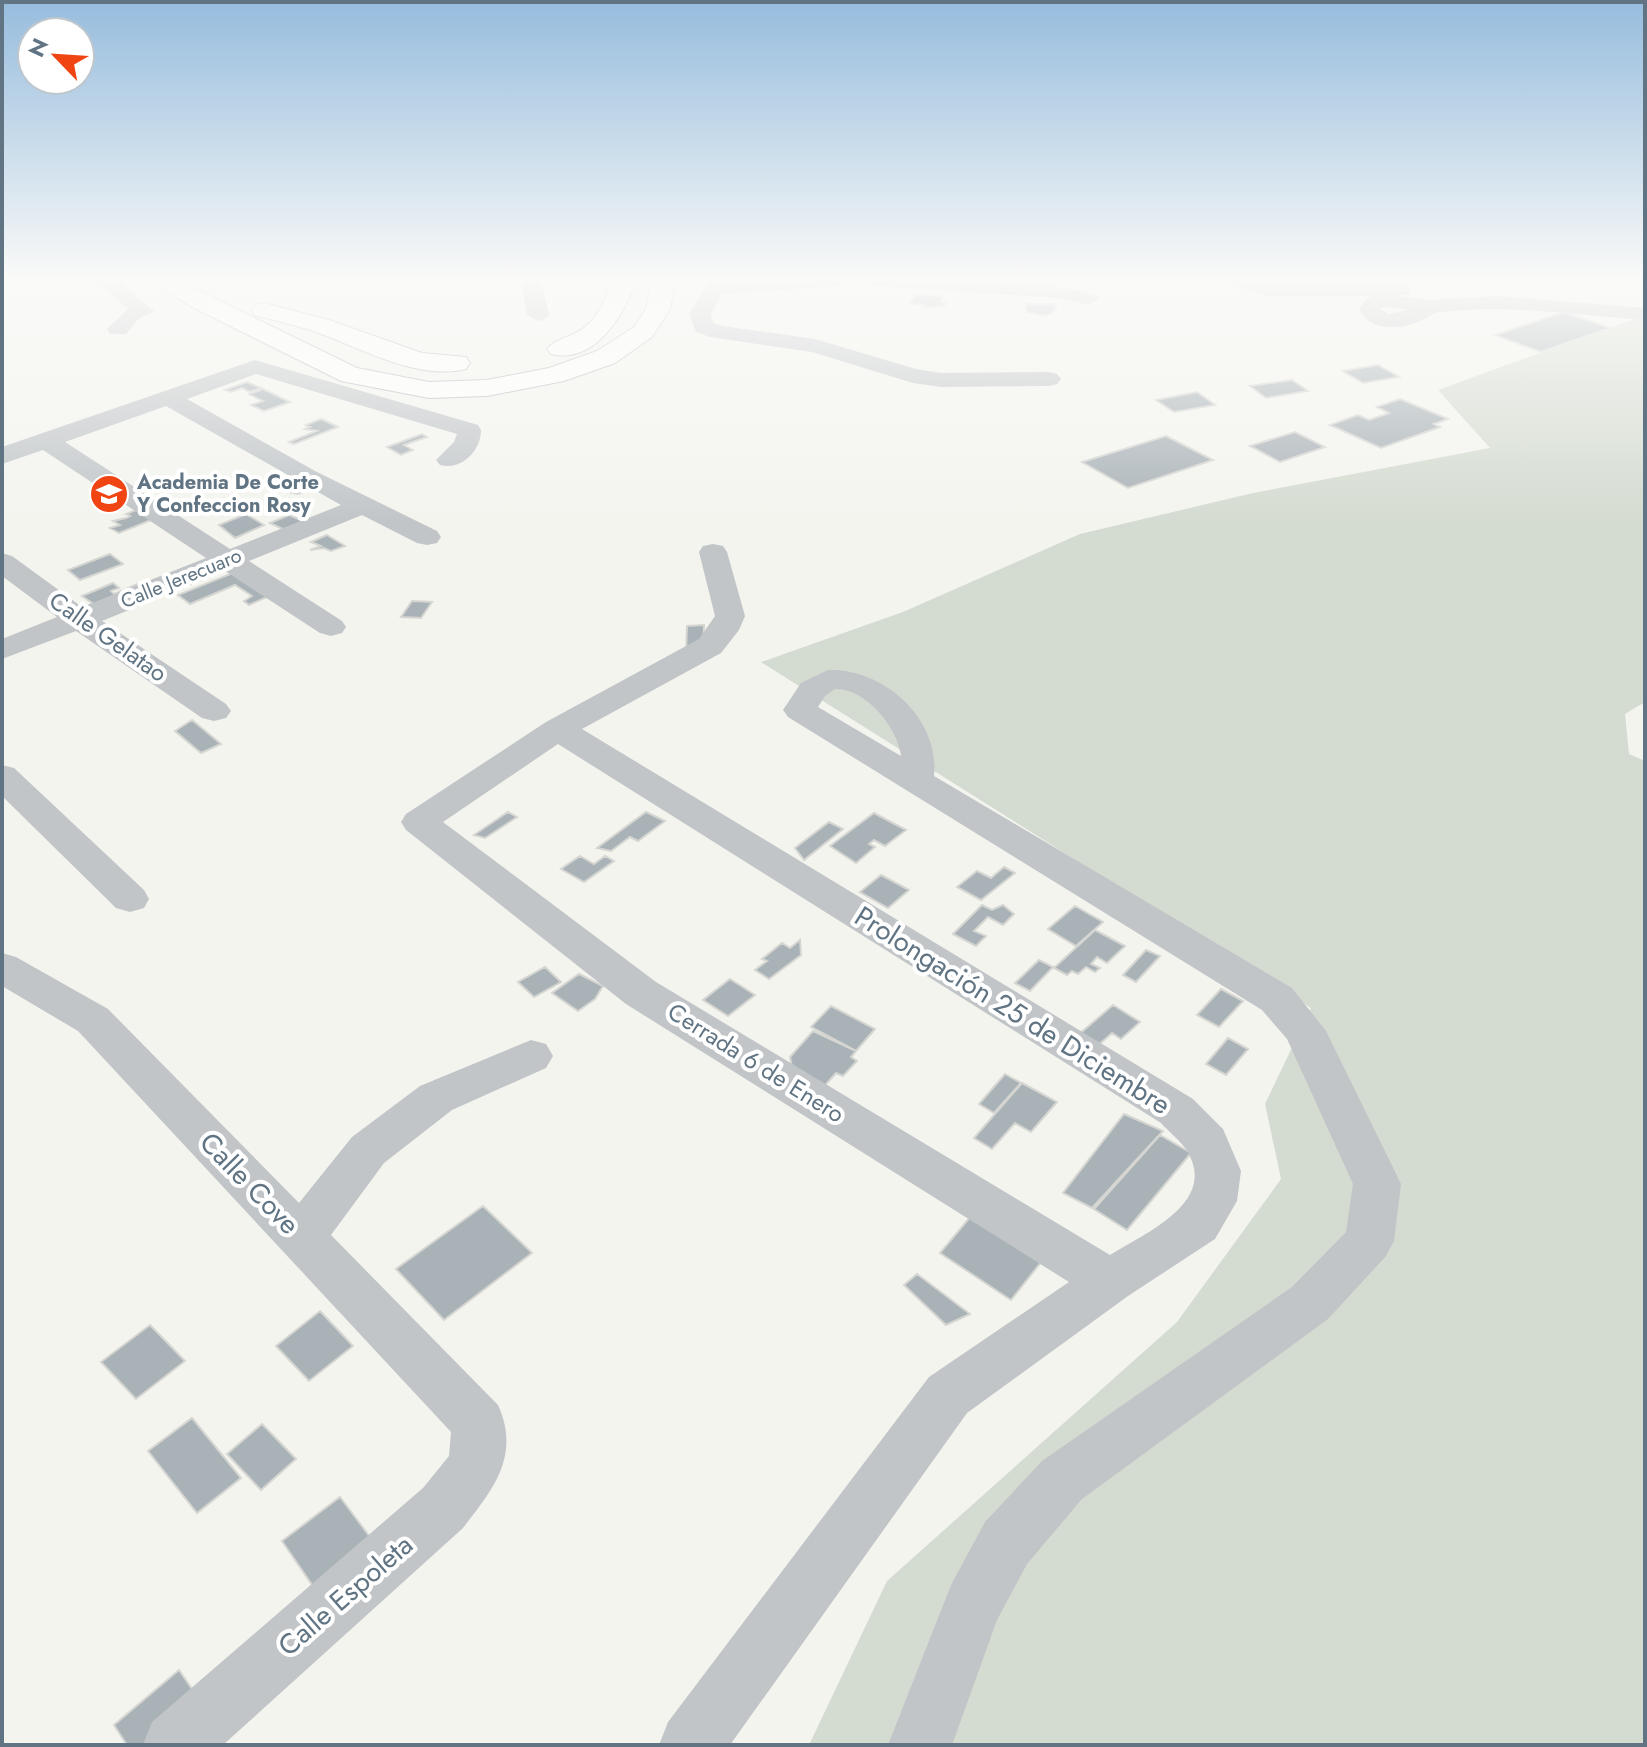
<svg xmlns="http://www.w3.org/2000/svg" width="1647" height="1747" viewBox="0 0 1647 1747" font-family="Jost,sans-serif">
<style>
.green{fill:#d4dbd0}
.building{fill:#a9b2b7;stroke:#d5d5d2;stroke-width:2}
.lines{fill:none;stroke-linecap:round;stroke-linejoin:round}
.major-casing{stroke:#b4b8bc;stroke-width:2}
.minor{fill:#c1c5c8;fill-rule:evenodd}
.major{fill:#fff;fill-rule:evenodd}
.labels{text-anchor:middle;stroke-width:8;stroke-linejoin:round;paint-order:stroke}
.far-poi-label{font-size:20px;font-weight:bold;fill:#607483;stroke:#fff;text-anchor:start}
.far-street-label{font-size:20px;fill:#607483;stroke:#fff}
.street-label{font-size:24px;fill:#607483;stroke:#fff}
.near-street-label{font-size:28px;fill:#607483;stroke:#fff}
</style>
<rect width="100%" height="100%" fill="#f4f4ef"/>
<!-- green -->
<path class="green" d="M1634,319L1645,320V702L1625,714L1629,754L1645,761V1745H809L887,1581L1177,1322L1281,1179L1265,1104L1311,1008L761,662L903,612L1080,534L1253,493L1490,448L1438,390Z"/>
<!-- building -->
<path class="building" d="M915,294L943,296L941,301L946,303L944,306L923,308L925,305L909,304Z
M1026,304H1055L1056,310L1046,316L1027,312Z
M1564,312L1610,328L1541,352L1495,335Z
M1378,365L1399,377L1363,383L1343,371Z
M1292,380L1308,391L1266,398L1250,386Z
M247,382L261,388L250,392L242,388L231,392L225,390Z
M263,389L290,402L264,411L251,405L263,401L249,394Z
M1197,392L1215,405L1174,412L1156,400Z
M1400,399L1448,419L1434,424L1440,427L1381,448L1330,425L1358,415L1369,420L1389,413L1377,407Z
M321,419L338,427L294,444L289,442L317,431L305,429L310,427L306,425Z
M1295,432L1325,447L1280,462L1250,446Z
M422,434L427,437L404,445L413,450L401,455L387,447Z
M1166,436L1213,460L1128,488L1082,462Z
M306,477L321,485L298,494L288,492L301,487L292,483Z
M136,510L151,520L119,533L110,528L120,525L113,521L126,518L130,516L126,514Z
M246,514L264,525L235,538L219,525Z
M289,515L308,523L289,532L270,523Z
M327,535L345,546L331,551L324,548L310,550L321,546L311,542Z
M110,554L123,564L80,580L68,570Z
M240,570L276,593L249,605L244,601L252,596L235,585L190,604L178,595Z
M113,583L119,588L111,591L114,594L138,584L144,588L98,607L82,596Z
M412,601L432,602L421,618L401,617Z
M704,625L703,653H686L687,626Z
M192,720L221,744L201,753L175,731Z
M508,812L517,817L485,838L474,835Z
M646,812L665,821L638,841L630,837L611,851L597,848Z
M874,813L906,830L885,846L874,840L869,844L875,847L856,863L830,846Z
M829,822L843,829L804,860L795,848Z
M580,856L594,864L605,856L614,861L584,882L561,869Z
M1004,867L1015,873L981,900L957,887L977,871L991,878Z
M881,875L909,890L888,908L860,892Z
M982,905L992,910L1003,905L1014,914L1003,925L988,917L974,931L986,936L976,946L953,934Z
M1075,906L1103,922L1076,946L1048,929Z
M1095,930L1125,946L1107,963L1097,957L1091,964L1100,968L1095,972L1086,967L1078,974L1072,971L1067,975L1054,968Z
M800,940L801,955L769,979L755,970L767,961L762,959L782,943L790,948Z
M1146,950L1160,956L1136,982L1123,975Z
M1039,960L1053,967L1030,991L1015,983Z
M545,967L561,982L534,997L518,982Z
M579,974L603,986L595,999L578,1011L552,993Z
M730,979L755,995L728,1016L703,1000Z
M1221,989L1243,1001L1219,1027L1197,1015Z
M1113,1005L1140,1022L1121,1039L1112,1033L1094,1049L1076,1037Z
M831,1006L875,1029L856,1051L811,1027Z
M813,1031L856,1051L851,1057L857,1061L843,1076L836,1073L820,1091L794,1077L790,1057Z
M1228,1038L1248,1049L1226,1075L1206,1064Z
M1005,1074L1021,1083L994,1113L979,1104Z
M1022,1083L1057,1102L1031,1132L1015,1123L992,1149L974,1138Z
M1124,1114L1163,1131L1092,1208L1063,1193Z
M1160,1135L1191,1153L1127,1230L1094,1209Z
M483,1206L532,1253L444,1320L396,1269Z
M971,1216L1042,1261L1011,1300L940,1253Z
M917,1274L970,1314L946,1325L904,1285Z
M320,1311L353,1346L309,1381L276,1346Z
M150,1325L185,1361L136,1399L101,1362Z
M192,1418L241,1478L197,1513L148,1451Z
M262,1424L296,1459L261,1490L227,1454Z
M340,1497L376,1545L317,1592L282,1541Z
M179,1670L205,1708L163,1745H127L114,1725Z"/>
<g class="lines">
<defs>
<path id="major" d="M149,280H177L357,368L429,382L487,380L549,368L597,351L634,327L646,309L652,280H675L670,309L652,337L615,363L564,381L487,396L429,398L341,381L192,307Z
M613,280H636C625,314 595,365 551,354L547,349C554,340 566,338 576,333C598,321 604,302 613,280Z
M264,303L329,320L422,353L466,357L470,363L466,369C417,381 361,348 316,332C296,325 276,321 255,315L252,310L255,305Z"/>
</defs>
<!-- major casing -->
<use href="#major" class="major-casing"/>
<!-- minor -->
<path class="minor" d="M95,280H117L154,311L138,319L126,334H110L107,329L128,309Z
M521,280H541L549,315L545,319L538,321L527,315Z
M710,280H847L837,286L722,294L711,314L713,323L722,326L815,339L916,369L941,373L1049,372L1057,374L1061,379L1057,384L1049,386L941,387L913,383L812,352L710,337L696,332L689,314Z
M865,280C936,274 1027,277 1096,295L1099,299L1089,305L1059,298L875,286Z
M1227,280H1255L1268,284H1401L1411,290L1408,294L1398,296L1430,300L1498,296L1645,308V320C1577,315 1508,304 1440,312C1432,313 1426,319 1418,322C1398,330 1368,331 1359,308L1368,298L1374,296H1266L1230,284ZM1386,307L1409,310L1388,314L1380,309Z
M255,360L478,425L481,430C481,451 461,471 440,465L436,460L454,442L457,434L256,374L187,399L315,471L437,531L441,537L437,543L427,545L417,543L362,515L249,561L342,621L346,627L342,633L331,636L320,633L225,571L102,621L226,704L231,711L226,718L214,721L202,718L76,631L2,659V639L57,617L2,576V553L12,556L82,607L206,558L43,450L2,464V447ZM166,406L341,505L230,549L65,442Z
M713,544L723,546L727,552L745,616L739,630L721,653L582,729L1193,1099L1223,1129L1241,1171L1237,1201L1215,1239L1128,1296L967,1413L730,1745H659L668,1722L929,1377L1069,1282L626,1004L406,830L401,822L406,814L546,722L699,639L715,616L699,552L703,546ZM558,744L1161,1123C1169,1132 1181,1141 1187,1151C1219,1203 1143,1234 1110,1255L656,982L443,822Z
M828,670C883,668 940,718 934,776L1292,988L1326,1031L1401,1184L1394,1241L1386,1256L1328,1319L1082,1499L1027,1564L997,1620L952,1745H888L951,1585L985,1522L1042,1461L1292,1287L1346,1232L1353,1184L1287,1039L1262,1010L788,717L783,710L801,683ZM835,689C866,688 898,728 901,756L818,707L825,696Z
M2,765L14,768L144,890L149,899L144,908L130,912L116,908L2,796Z
M2,953L16,957L108,1009L299,1203L352,1137L420,1086L531,1040L546,1044L553,1056L546,1068L452,1110L384,1163L331,1235L498,1405C521,1456 493,1489 463,1528L223,1745H143L152,1722L423,1488L449,1456L451,1432L78,1031L2,986Z"/>
<!-- major -->
<use href="#major" class="major"/>
</g>
<!-- sky -->
<linearGradient id="sky" x2="0" y2="1"><stop stop-color="#96bcdd"/><stop offset="0.53" stop-color="#fafaf8"/><stop offset="1" stop-color="#fafaf8" stop-opacity="0"/></linearGradient>
<rect width="1647" height="524" fill="url(#sky)"/>
<!-- icons -->
<defs>
<symbol id="university-disc" viewBox="-11 -11 22 22"><circle r="9.5" fill="#f04413" stroke="#fff"/><path d="M0-5L7-2L0 1L-7-2ZM-4 1L0 2.5L4 1V4Q0 6-4 4Z" fill="#fff"/></symbol>
</defs>
<g fill-rule="evenodd">
<use href="#university-disc" x="87" y="472" width="44" height="44"/>
</g>
<g class="labels">
<!-- far-poi labels -->
<g class="far-poi-label">
<text x="137" y="489">Academia De Corte<tspan x="137" dy="23">Y Confeccion Rosy</tspan></text>
</g>
<!-- far-street labels -->
<g class="far-street-label">
<text transform="translate(181 578) rotate(-22)" y="7">Calle Jerecuaro</text>
</g>
<!-- street labels -->
<g class="street-label">
<text transform="translate(108 637) rotate(35)" y="8">Calle Gelatao</text>
<text transform="translate(756 1063) rotate(32)" y="8">Cerrada 6 de Enero</text>
</g>
<!-- near-street labels -->
<g class="near-street-label">
<text transform="translate(1013 1010) rotate(32)" y="10">Prolongación 25 de Diciembre</text>
<text transform="translate(250 1183) rotate(46)" y="10">Calle Cove</text>
<text transform="translate(345 1595) rotate(-41)" y="10">Calle Espoleta</text>
</g>
</g>
<!-- border -->
<rect width="1647" height="1747" fill="none" stroke="#607483" stroke-width="8"/>
<!-- north arrow -->
<g transform="translate(56 56) rotate(295)"><circle r="38" fill="#ffffff" stroke="#bfc7cd" stroke-width="2"/>
<path d="M0-6L14 30L0 20L-14 30Z" fill="#f04413"/>
<text y="-12" font-size="22" font-weight="bold" text-anchor="middle" fill="#607483">N</text>
</g>
</svg>
